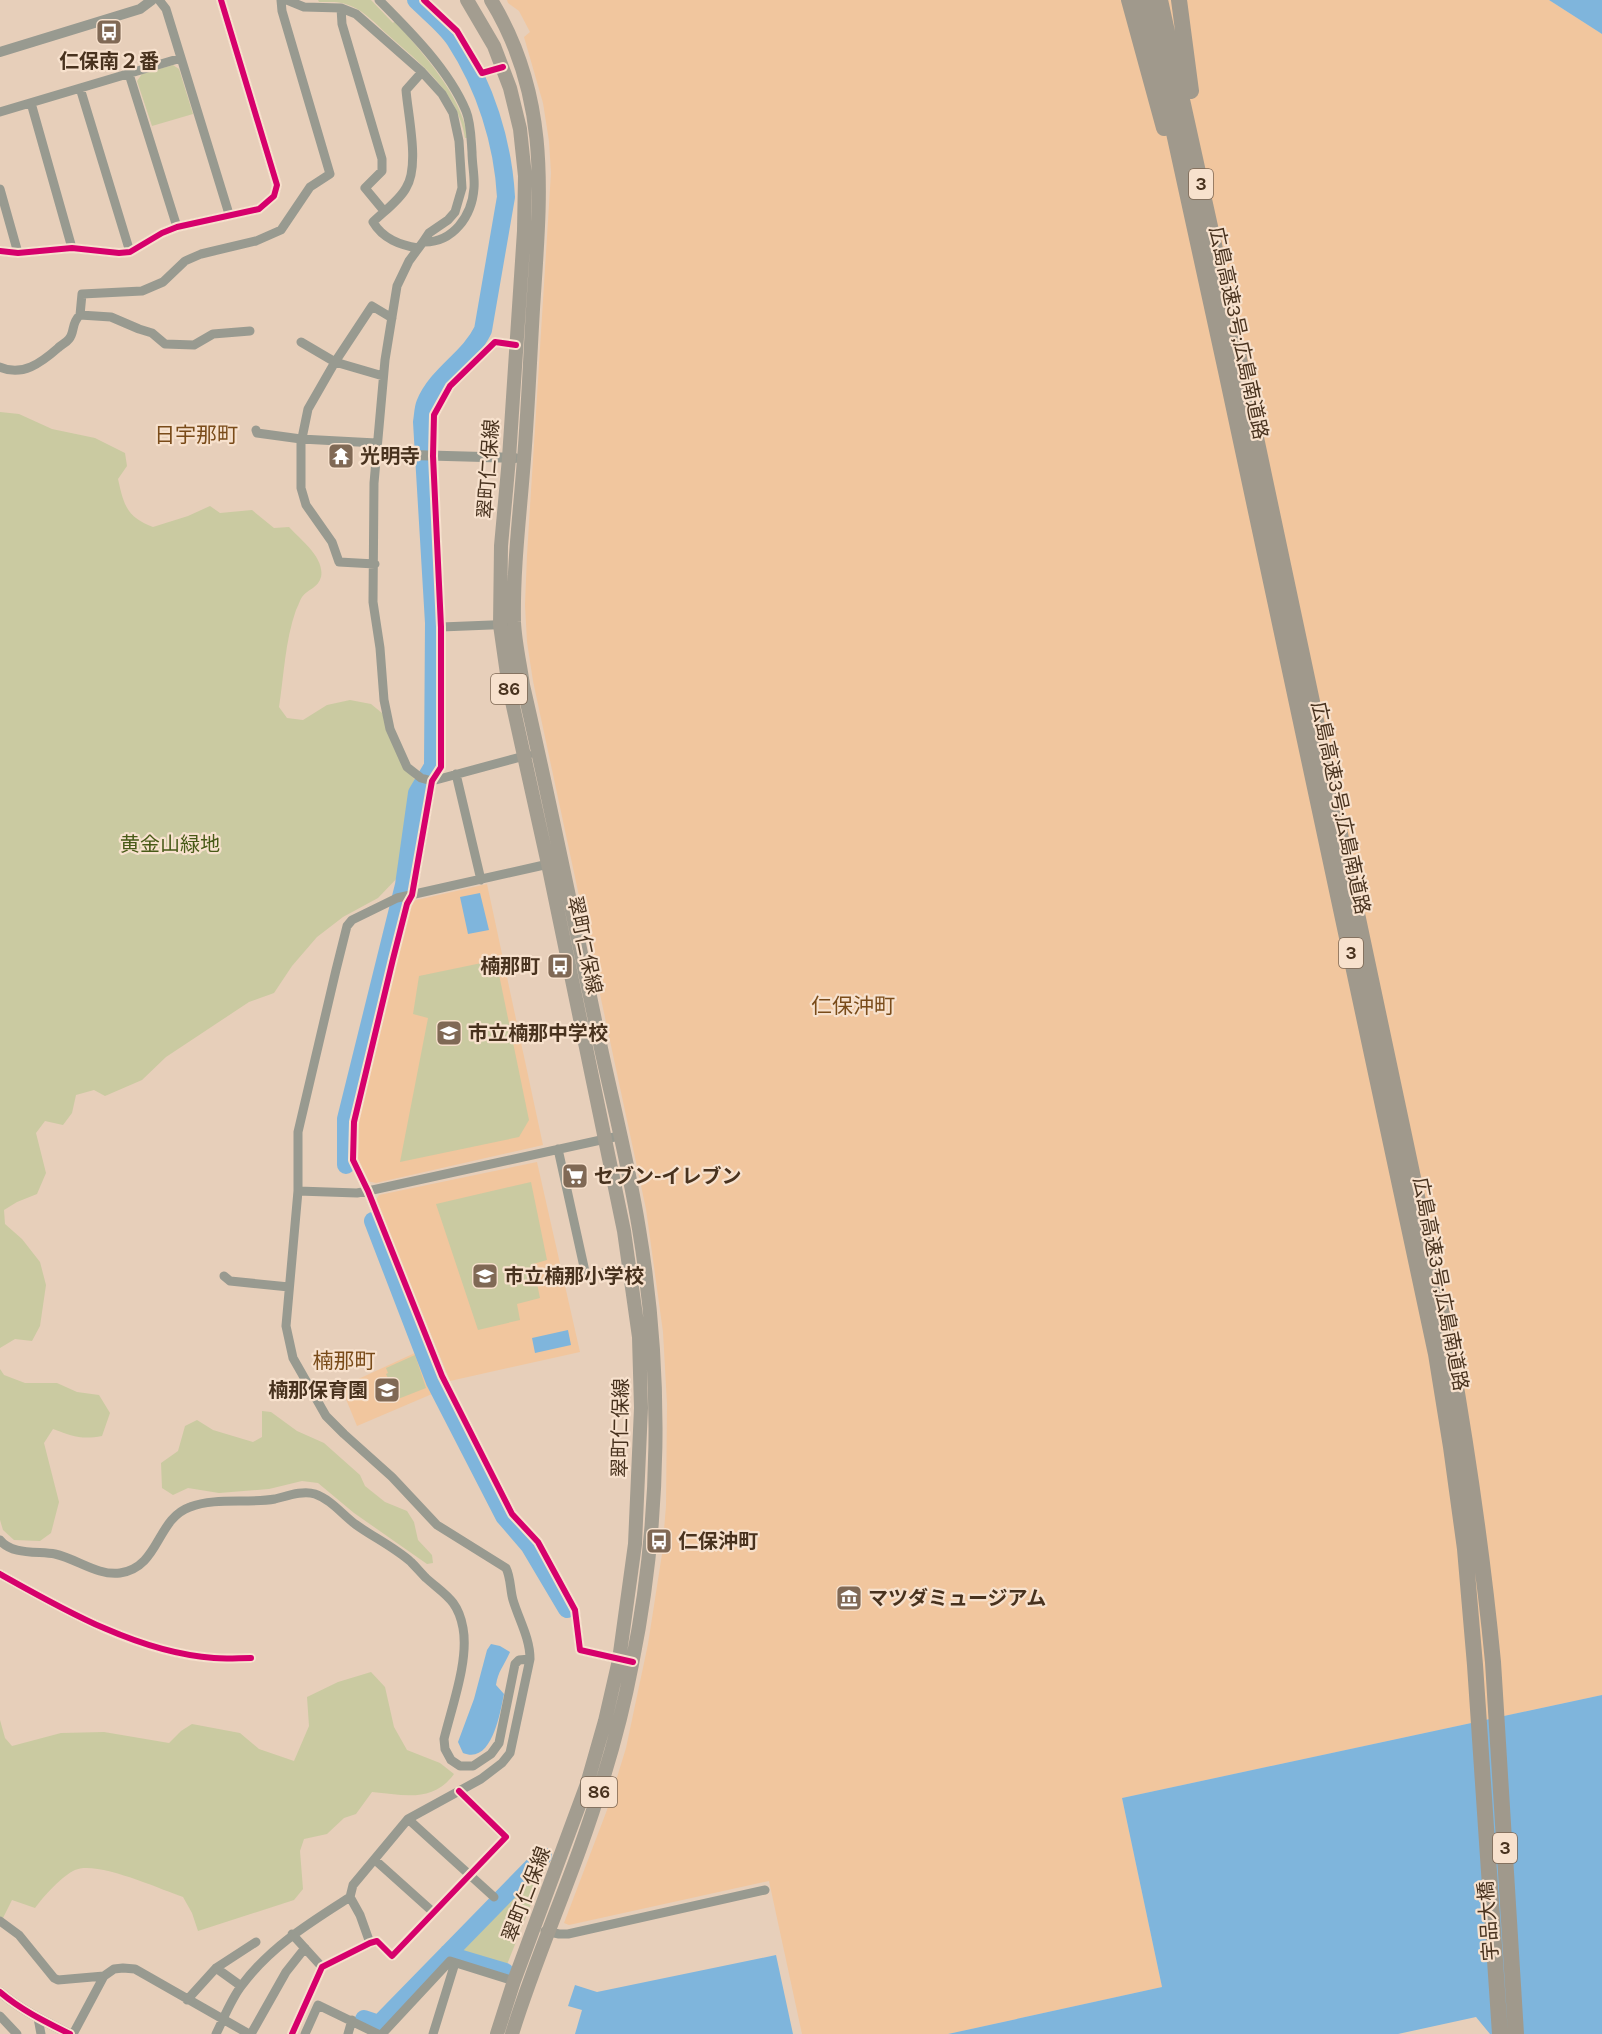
<svg xmlns="http://www.w3.org/2000/svg" width="1602" height="2034" viewBox="0 0 1602 2034" font-family="Karla,'Noto Sans JP',sans-serif">
<style>
.built{fill:#f1c69e}
.green{fill:#cacaa1}
.water{fill:#7fb5dc}
.lines{fill:none;stroke-linecap:round;stroke-linejoin:round}
.river{stroke:#7fb5dc;stroke-width:18}
.minor{stroke:#989a90;stroke-width:9}
.tertiary{stroke:#989a90;stroke-width:10}
.primary{stroke:#a39d90;stroke-width:14}
.motorway{stroke:#a0998c;stroke-width:16}
.cycleway-casing{stroke:#f7e1cd;stroke-width:10}
.cycleway{stroke:#d6006c;stroke-width:6}
.labels{text-anchor:middle;stroke-width:4.5;stroke-linejoin:round;paint-order:stroke}
.shield{fill:#f7e1cd;stroke:#7c6652;stroke-width:1.5}
.shield-label{font-size:18px;font-weight:bold;fill:#48321e}
.poi-label{font-size:20px;font-weight:bold;fill:#48321e;stroke:#f7e1cd;text-anchor:start}
.street-label{font-size:20px;fill:#48321e;stroke:#f7e1cd}
.park-label{font-size:20px;fill:#485a17;stroke:#f7e1cd}
.neighbourhood-label{font-size:21px;fill:#794b19;stroke:#f7e1cd}
</style>
<rect width="100%" height="100%" fill="#e7cfba"/>
<!-- built -->
<path class="built" d="M507,0H1549L1602,34V1695L1122,1798L1162,1987L948,2034H802L769,1881L569,1925L564,1923L607,1810L626,1748L648,1644L662,1554L666,1506L667,1404L663,1332L646,1209L533,681L527,642L525,605L527,555L551,173L549,141L543,103L524,37L530,32L519,11L508,3Z
M487,884L543,1145L376,1183L367,1181L358,1163V1123L412,901Z
M537,1162L580,1352L450,1381L376,1200L379,1195Z
M417,1352L432,1394L357,1426L341,1387Z"/>
<!-- green -->
<path class="green" d="M318,0H371L393,23L395,21C423,54 461,94 468,138H465C458,92 420,63 387,34C376,24 364,11 351,6C341,1 330,2 319,2Z
M173,65L179,69L193,114L152,126L137,81L142,74Z
M0,412L19,414L52,429L95,438L125,453L127,466L118,479C124,506 127,517 153,527L188,516L210,506L220,513L252,510L274,528L289,527C301,540 325,558 321,577C318,588 308,589 302,597C300,600 298,606 296,610C285,641 284,675 279,707L287,718L303,720L327,705L350,700L371,704L382,713L406,770L419,784L415,796L410,840L400,875L378,898L343,917L317,937L292,966L274,993L249,1002L166,1057L142,1080L105,1096L94,1090L76,1095L72,1113L63,1125L45,1121L36,1133L46,1173L37,1194L17,1202L4,1210L5,1224L22,1239L40,1262L46,1285L40,1326L32,1341L15,1339L0,1348Z
M496,960L529,1120L519,1137L400,1162L428,1018L413,1014L419,976Z
M531,1182L547,1260L533,1264L540,1298L517,1304L520,1320L478,1330L436,1204Z
M415,1355L426,1388L398,1399L386,1374L388,1373L386,1368Z
M0,1369L4,1375L25,1383H57L77,1392L99,1395L110,1413L102,1436C81,1440 72,1436 53,1429L44,1443L59,1502L51,1533L40,1541L14,1540L3,1530L0,1520Z
M262,1411L271,1412L297,1431L324,1443L360,1475L365,1486L385,1502L407,1511L414,1522L418,1540L432,1555L433,1563L427,1564L354,1513L318,1483L302,1481L269,1489L219,1493L188,1488L173,1495L162,1488L161,1463L178,1451L185,1426L197,1420L213,1430L253,1442L262,1437Z
M371,1672L385,1687L394,1727L407,1750L440,1763L454,1774C433,1803 404,1795 372,1792L356,1814L344,1818L327,1834L304,1839L300,1851L303,1889L294,1900L198,1931L192,1913L183,1897C160,1889 96,1860 75,1870C62,1876 44,1896 35,1908L12,1900L3,1918L0,1917V1720L5,1738L12,1746L61,1733L104,1732L169,1743L181,1731L192,1724L240,1733L259,1749L294,1761L309,1726L307,1697L338,1682Z
M546,1858L549,1859L506,1967L461,1955L459,1950Z"/>
<!-- water -->
<path class="water" d="M1549,0H1602V34Z
M480,893L489,930L468,934L460,897Z
M568,1330L571,1345L535,1353L532,1338Z
M491,1644L500,1646L510,1652C504,1666 498,1671 496,1685L504,1694C500,1713 492,1765 463,1753L458,1742L474,1699L487,1650Z
M1602,1695V2034H1490L1476,2017L1398,2034H948L1162,1987L1122,1798Z
M776,1955L793,2034H575L582,2010L568,2006L575,1985L597,1992Z"/>
<g class="lines">
<!-- river -->
<path class="river" d="M346,1165V1119L404,885L417,793L433,766L434,623L422,422C423,417 423,409 425,404C437,374 469,359 483,330L506,197C503,142 485,86 455,40C445,25 429,13 416,0
M373,1221L435,1382L504,1516L529,1545L567,1609
M448,1953L458,1958L505,1972
M364,2019L379,2024L543,1856"/>
<!-- minor -->
<path class="minor" d="M159,0L166,9L229,214
M287,0L304,7L341,8L356,14L422,72L442,94L453,113L459,141L462,188L455,212L448,220L429,233L423,242
M379,0C410,31 449,70 466,111C471,123 471,139 472,152C472,164 475,177 474,188C472,216 453,243 423,242L409,261L397,286L385,360L374,483L373,602L380,648L384,700L390,729L407,767L421,778L432,781L528,755
M424,0L457,31L482,73L503,67
M341,8L342,24L382,159V171L365,188L384,211
M129,74L177,227
M80,88L130,252
M31,103L72,248
M0,112L181,58
M0,189L18,253
M418,248C400,245 383,239 373,222C383,212 399,201 406,188C420,166 408,116 406,90L422,72
M0,251L18,253L72,248L119,253L130,252L162,233L177,227L259,209L274,196L277,185L221,0
M80,315L82,294L142,291L163,282L185,261L201,254L256,241L281,230L310,187L330,174L282,11L281,0
M301,342L335,362L383,376
M516,345L495,342L450,386L434,415L433,456L441,627V767L432,781L412,895L407,904L393,959L354,1122L353,1160L368,1191L442,1376L512,1514L538,1542L575,1610L580,1650L624,1660
M0,367C22,377 41,363 58,348C61,345 66,343 69,339C75,332 71,323 80,315L111,317L139,329L152,333L165,344L194,345L213,334L250,331
M256,430L257,433L301,439L376,443
M375,564L339,562L332,542L306,505L301,488V443L308,409L335,362L372,306L392,318
M441,627L514,624
M456,774L481,880
M558,1149L586,1276
M298,1191L357,1193L368,1191L619,1136
M224,1276L230,1281L289,1287
M567,1281L629,1267
M0,1540C11,1555 39,1551 55,1554C77,1559 98,1576 120,1573C160,1567 156,1519 190,1507C216,1497 247,1504 275,1499C287,1496 303,1490 315,1494C330,1499 342,1514 355,1524C373,1537 394,1547 411,1562C416,1567 421,1573 426,1578C445,1595 458,1600 463,1628C469,1660 452,1706 444,1739L445,1749L451,1760L460,1766H473L491,1754L499,1743L515,1664L519,1660L530,1659
M0,1574C64,1610 139,1653 214,1658C226,1659 239,1658 251,1658
M408,1819L494,1897
M375,1860L433,1912
M0,1921L19,1935L54,1978L58,1980L104,1976L114,1969L123,1968L135,1969L249,2034
M545,1931L559,1934H568L765,1890
M292,1934L322,1967
M370,1943L360,1915L350,1897L353,1885L408,1819L481,1779L502,1763L510,1753L530,1659C530,1638 519,1620 513,1600C510,1590 511,1578 506,1568L437,1525L392,1477L344,1434L326,1416L293,1358L286,1326L298,1191V1132L336,970L347,926L352,920L397,898L553,863
M216,1968L241,1986
M187,2000L216,1968L256,1942
M0,2016L17,2034
M38,2018L41,2034
M73,2034L104,1976
M216,2034C224,2018 231,1999 242,1985C271,1946 311,1922 350,1897
M251,2034L286,1972L305,1948
M292,2034L322,1967L370,1943L377,1941L392,1956L506,1837L459,1791
M305,2034L318,2005L378,2034
M348,2034L352,2020
M382,2034L450,1961L514,1981
M433,2034L455,1963"/>
<!-- tertiary -->
<path class="tertiary" d="M0,52L140,9L152,0
M375,454L515,458
M0,1992C21,2010 46,2022 70,2034"/>
<!-- primary -->
<path class="primary" d="M467,0L494,46L510,88L520,129L525,176L524,231L509,458L501,546L500,625L509,688L548,864L624,1231L639,1337L641,1408L635,1544L619,1660L605,1721L587,1784L514,1981L497,2034
M491,0C552,100 540,198 533,309C530,359 528,409 524,459C520,513 513,567 514,622C515,643 520,664 523,685C549,798 572,911 596,1025C610,1093 628,1160 639,1229C663,1372 661,1522 632,1664C620,1728 601,1790 579,1851C557,1912 531,1972 512,2034"/>
<!-- motorway -->
<path class="motorway" d="M1129,0L1164,128
M1145,0L1226,371L1436,1354L1451,1447L1465,1549L1475,1665L1500,2034
M1160,0L1241,367L1450,1352C1468,1455 1483,1558 1493,1662L1516,2034
M1179,0L1191,91"/>
<defs>
<path id="cycleway" d="M424,0L457,31L482,73L503,67
M0,251L18,253L72,248L119,253L130,252L162,233L177,227L259,209L274,196L277,185L221,0
M516,345L495,342L450,386L434,415L433,456L441,627V767L432,781L412,895L407,904L393,959L354,1122L353,1160L368,1191L442,1376L512,1514L538,1542L575,1610L580,1650L633,1662
M0,1574C64,1610 139,1653 214,1658C226,1659 239,1658 251,1658
M0,1992C21,2010 46,2022 70,2034
M292,2034L322,1967L370,1943L377,1941L392,1956L506,1837L459,1791"/>
</defs>
<!-- cycleway casing -->
<use href="#cycleway" class="cycleway-casing"/>
<!-- cycleway -->
<use href="#cycleway" class="cycleway"/>
</g>
<!-- icons -->
<defs>
<symbol id="bus-square" viewBox="-11 -11 22 22"><rect x="-9" y="-9" width="18" height="18" rx="4" fill="#806955" stroke="#f7e1cd"/><path d="M-5-6H5V4H4V6H2V4H-2V6H-4V4H-5ZM-3.5-4V0h7V-4ZM-3.5 1.2v1.5H-2V1.2ZM2 1.2v1.5H3.5V1.2Z" fill="#fff"/></symbol>
<symbol id="temple-square" viewBox="-11 -11 22 22"><rect x="-9" y="-9" width="18" height="18" rx="4" fill="#806955" stroke="#f7e1cd"/><path d="M0-6L5-2H3V0L6.5 2.5H4V6H1.5V3h-3V6H-4V2.5H-6.5L-3 0V-2H-5Z" fill="#fff"/></symbol>
<symbol id="school-square" viewBox="-11 -11 22 22"><rect x="-9" y="-9" width="18" height="18" rx="4" fill="#806955" stroke="#f7e1cd"/><path d="M0-5L7-2L0 1L-7-2ZM-4 1L0 2.5L4 1V4Q0 6-4 4Z" fill="#fff"/></symbol>
<symbol id="supermarket-square" viewBox="-11 -11 22 22"><rect x="-9" y="-9" width="18" height="18" rx="4" fill="#806955" stroke="#f7e1cd"/><path d="M-6-5.5h2.5l.6 2H6L4.5 2H-2.5L-4.4-4H-6ZM-1.5 3.2a1.3 1.3 0 1 0 .1 0ZM3 3.2a1.3 1.3 0 1 0 .1 0Z" fill="#fff"/></symbol>
<symbol id="museum-square" viewBox="-11 -11 22 22"><rect x="-9" y="-9" width="18" height="18" rx="4" fill="#806955" stroke="#f7e1cd"/><path d="M0-6L6-3V-2H-6V-3ZM-5-1h2V3h-2ZM-1-1h2V3h-2ZM3-1h2V3H3ZM-6 4H6V6H-6Z" fill="#fff"/></symbol>
</defs>
<g fill-rule="evenodd">
<use href="#bus-square" x="94" y="17" width="30" height="30"/>
<use href="#temple-square" x="326" y="441" width="30" height="30"/>
<use href="#bus-square" x="545" y="951" width="30" height="30"/>
<use href="#school-square" x="434" y="1018" width="30" height="30"/>
<use href="#supermarket-square" x="560" y="1161" width="30" height="30"/>
<use href="#school-square" x="470" y="1261" width="30" height="30"/>
<use href="#school-square" x="372" y="1375" width="30" height="30"/>
<use href="#bus-square" x="644" y="1526" width="30" height="30"/>
<use href="#museum-square" x="834" y="1583" width="30" height="30"/>
</g>
<g class="labels">
<!-- shield labels -->
<g class="shield">
<rect x="1189" y="169" width="24" height="30" rx="4.5"/>
<rect x="491" y="674" width="36" height="30" rx="4.5"/>
<rect x="1339" y="938" width="24" height="30" rx="4.5"/>
<rect x="581" y="1777" width="36" height="30" rx="4.5"/>
<rect x="1493" y="1833" width="24" height="30" rx="4.5"/>
</g>
<g class="shield-label">
<text x="1201" y="190">3</text>
<text x="509" y="695">86</text>
<text x="1351" y="959">3</text>
<text x="599" y="1798">86</text>
<text x="1505" y="1854">3</text>
</g>
<!-- poi labels -->
<g class="poi-label">
<text x="109" y="68" text-anchor="middle">仁保南２番</text>
<text x="360" y="463">光明寺</text>
<text x="540" y="973" text-anchor="end">楠那町</text>
<text x="468" y="1040">市立楠那中学校</text>
<text x="594" y="1183">セブン-イレブン</text>
<text x="504" y="1283">市立楠那小学校</text>
<text x="368" y="1397" text-anchor="end">楠那保育園</text>
<text x="678" y="1548">仁保沖町</text>
<text x="868" y="1605">マツダミュージアム</text>
</g>
<!-- street labels -->
<g class="street-label">
<text transform="translate(1239 333) rotate(78)" y="7">広島高速3号;広島南道路</text>
<text transform="translate(488 469) rotate(-86)" y="7">翠町仁保線</text>
<text transform="translate(1341 808) rotate(78)" y="7">広島高速3号;広島南道路</text>
<text transform="translate(585 945) rotate(78)" y="7">翠町仁保線</text>
<text transform="translate(1441 1284) rotate(79)" y="7">広島高速3号;広島南道路</text>
<text transform="translate(620 1428) rotate(-89)" y="7">翠町仁保線</text>
<text transform="translate(526 1894) rotate(-69)" y="7">翠町仁保線</text>
<text transform="translate(1488 1921) rotate(-94)" y="7">宇品大橋</text>
</g>
<!-- park labels -->
<g class="park-label">
<text x="170" y="851">黄金山緑地</text>
</g>
<!-- neighbourhood labels -->
<g class="neighbourhood-label">
<text x="196" y="442">日宇那町</text>
<text x="853" y="1013">仁保沖町</text>
<text x="344" y="1368">楠那町</text>
</g>
</g>
</svg>
